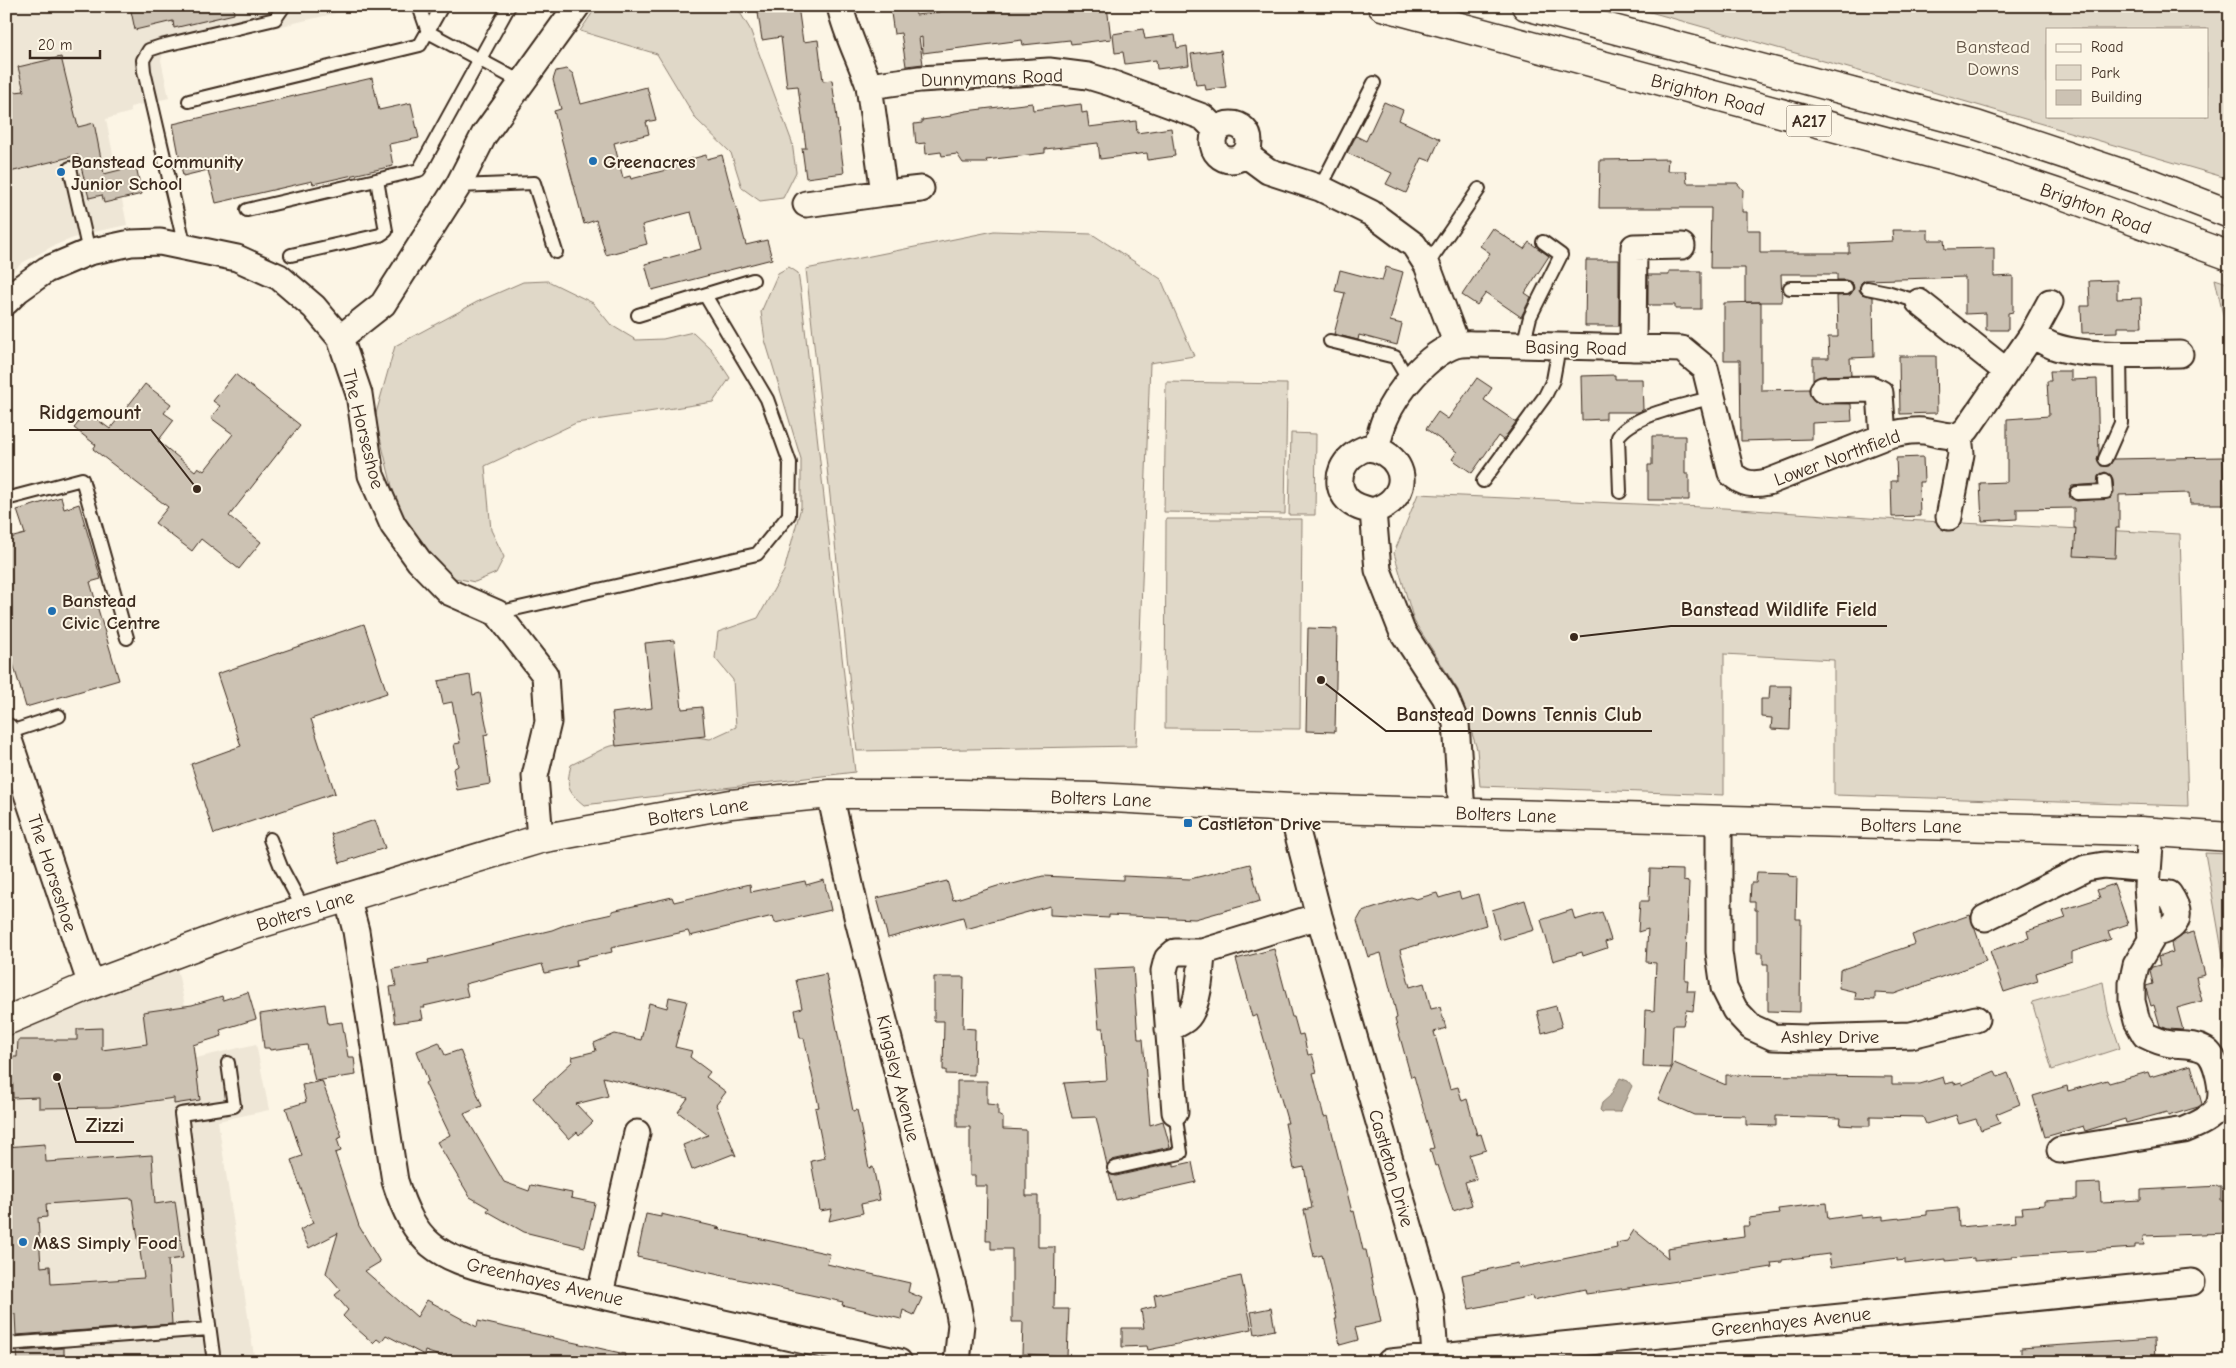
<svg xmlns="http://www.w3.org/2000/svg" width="2236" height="1368" viewBox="0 0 2236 1368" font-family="'Comic Neue',sans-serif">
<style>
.built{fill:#eee6d6}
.green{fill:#e0d8c8;stroke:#8e8173;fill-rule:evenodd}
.water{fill:#b7ad9e;stroke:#85796b}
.building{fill:#ccc2b3;stroke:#3b2a1e;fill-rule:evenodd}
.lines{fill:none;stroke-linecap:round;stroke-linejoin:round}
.service-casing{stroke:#3b2a1e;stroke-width:16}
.minor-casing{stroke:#3b2a1e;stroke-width:29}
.secondary-casing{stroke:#3b2a1e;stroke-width:31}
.trunk-casing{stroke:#3b2a1e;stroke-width:31}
.service{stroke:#fcf5e5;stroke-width:12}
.minor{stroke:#fcf5e5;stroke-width:25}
.secondary{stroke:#fcf5e5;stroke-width:28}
.trunk{stroke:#fcf5e5;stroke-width:28}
.poi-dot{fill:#1f6fb2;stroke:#fcf5e5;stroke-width:2}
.labels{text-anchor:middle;stroke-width:4;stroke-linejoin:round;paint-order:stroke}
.shield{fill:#fcf5e5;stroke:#75675a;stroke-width:1}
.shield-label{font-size:18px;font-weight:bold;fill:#3b2a1e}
.park-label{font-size:19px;fill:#645648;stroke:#fcf5e5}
.street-label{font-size:19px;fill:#3b2a1e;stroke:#fcf5e5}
.poi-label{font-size:19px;font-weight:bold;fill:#3b2a1e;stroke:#fcf5e5;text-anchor:start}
.leader{fill:none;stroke:#3b2a1e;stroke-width:2}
.callout-dot{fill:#3b2a1e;stroke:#fcf5e5;stroke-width:2}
.callout-label{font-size:20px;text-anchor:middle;font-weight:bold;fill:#3b2a1e;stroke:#fcf5e5;stroke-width:4;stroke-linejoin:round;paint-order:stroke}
</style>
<rect width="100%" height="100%" fill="#fcf5e5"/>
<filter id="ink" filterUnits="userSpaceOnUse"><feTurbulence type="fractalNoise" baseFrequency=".02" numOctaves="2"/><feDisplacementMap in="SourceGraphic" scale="10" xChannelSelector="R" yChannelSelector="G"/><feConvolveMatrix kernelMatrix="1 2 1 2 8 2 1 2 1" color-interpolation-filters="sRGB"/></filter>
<g filter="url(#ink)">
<!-- built -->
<path class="built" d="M6,6H366L163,54L161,60L169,98L130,107L131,112L106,119L127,225L84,234L53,246L22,263L6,278Z
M177,968L196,1058L256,1044L269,1110L218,1121L255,1362H6V1044L21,1028Z"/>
<!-- green -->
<path class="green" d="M597,6H736L750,29L792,142L796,172L783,198L760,201L742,188L731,153L696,119L657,54L580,31Z
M1629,6H2230V179L1919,88ZM2047,29H2207V116H2047Z
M994,231L1092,234L1161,279L1194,356L1150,363L1136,746L857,751L806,269Z
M789,267L798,273L801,293L855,772L584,805C567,791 566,787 571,765L607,747L667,733L710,739L736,727L733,680L715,658L718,632L758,618L784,571L801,507V459L765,340L761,312L778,273Z
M2215,279L2230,284V346Z
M548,281L593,303L611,325L636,340L663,339L693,332L711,349L730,378L713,402L576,423L485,466L491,530L504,557L496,573L475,582L449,577L399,515L375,417L395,346L477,302L523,282Z
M1166,382L1287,384L1285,514L1164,512Z
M1291,433L1316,434L1315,515H1289Z
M1418,494L1724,508L1883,519L2180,534L2188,806L1834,795V660L1724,654V795L1480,786L1477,749L1458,690L1414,621L1394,553Z
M1166,519H1302L1300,729L1165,728Z
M2205,853L2230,854V996Z
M2103,982L2108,1012L2120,1048L2052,1070L2032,1002Z"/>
<!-- water -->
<path class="water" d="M1620,1078L1628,1081L1632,1086L1620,1112H1602L1600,1110L1602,1103L1610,1096Z"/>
<!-- building -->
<path class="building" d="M130,6H233L234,14L174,28L173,21L135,30Z
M757,6H798L803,42L818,40L823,81L832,80L844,173L806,178L802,148H806L798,86L787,87L781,37L762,40Z
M890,6H914L916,15L982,6H1107L1111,39L1071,44L1070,40L1023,45L1022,40L923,53L922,37L919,38L923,64L906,66L901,33L894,34Z
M1143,29L1145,39L1175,35L1177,48L1187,46L1189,65L1157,69L1156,60L1125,64L1123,52L1115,53L1113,34Z
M1221,50L1226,87L1206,90L1205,84L1196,85L1191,54Z
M61,57L78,127L94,123L104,174L136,166L142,194L104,203L102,195L89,198L78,155L6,173V93L24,91L18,67Z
M567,69L573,74L581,104L647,87L656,120L646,122L649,134L614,143L623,178L630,176L631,179L674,168L673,164L706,155L707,159L722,155L746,245L767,240L772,259L652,290L645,264L701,249L691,212L642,225L647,244L606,255L596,220L584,224L554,111L561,109L553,80L556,71Z
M372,78L379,110L411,103L419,138L389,144L393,166L313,184L312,181L216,203L208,170L183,176L173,124Z
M1384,102L1403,110L1399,120L1440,139L1430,161L1422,158L1406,193L1386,184L1392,173L1347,153L1356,136L1366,141Z
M1032,103L1033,110L1081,104L1082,113L1087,112L1089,127L1136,121L1137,133L1171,128L1175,156L1148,160L1147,153L1100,159L1098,143L1045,149V153L986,160L987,163H963L957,154L942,156L941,152L926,154L925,143L916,144L914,124L922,123V120L951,116V114L966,111Z
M1668,159L1667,171H1686L1687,183H1737L1743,190L1742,212H1747V230H1760V253H1849V243L1893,241L1892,230H1928V240H1944L1945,249L1994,248V277L2013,276V312L2008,313V330H1986V313L1965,314V277L1865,280L1861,283L1859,290L1862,294L1873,297L1874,357L1850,358L1851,375L1823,376L1813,380V358H1829L1828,337H1838L1837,296L1850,295L1854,288L1853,284L1846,280H1837V274H1781L1782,302H1745V268H1710L1711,208H1599L1600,160Z
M1492,228L1524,249L1529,242L1549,256L1525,293L1531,297L1521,317L1486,293L1477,305L1462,295L1490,253L1480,246Z
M1586,260H1619V326H1585Z
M1386,267L1403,272L1390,321L1402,324L1397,345L1359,335L1358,340L1334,334L1345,293L1335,291L1340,270L1382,281Z
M1669,271H1701V309H1675V305H1648V275H1669Z
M2117,280V299L2141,298L2142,327H2118V332L2082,333L2081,306H2090L2089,281Z
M1761,302V390L1809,389L1811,397L1817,403L1851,404L1852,421L1812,423V439L1741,441L1740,360H1724V303Z
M1899,356H1936L1937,413L1900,414Z
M2050,371H2071V380L2097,379L2099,453L2097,459L2101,466H2109L2114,459L2223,457L2224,504H2190L2189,493L2119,495V528H2116L2115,558L2074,556L2076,528H2074V508L2017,509V519L1982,521L1980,483L2007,482V419L2049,416L2047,381H2051ZM2105,472L2111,475L2113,479L2114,492L2111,498L2077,501L2070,498L2069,493L2072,486L2097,484L2098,476Z
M235,374L300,425L229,516L261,542L239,569L201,539L192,551L155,523L168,507L93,449L96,445L74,428L87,412L110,429L145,384L171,404L164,413L174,420L158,441L195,471L198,467L204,471L233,434L211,418L220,406L213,401Z
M1615,375V379H1642L1643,410L1639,412H1606V419L1582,420L1581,376Z
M1477,378L1492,388L1484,400L1516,422L1503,440L1498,436L1472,473L1452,459L1457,452L1426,429L1438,412L1448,419Z
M1652,436H1685V474H1689V500H1648V465H1652Z
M1923,457L1924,482H1919L1920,516L1892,517L1891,481H1897L1896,458Z
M61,497L64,509L79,504L101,579L90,582L119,680L26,707L6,640V539L25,534L17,510Z
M364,624L387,693L311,719L335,793L214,834L191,764L241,746L217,674Z
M1308,628L1337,629L1335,732L1306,731Z
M674,640L682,709L702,707L705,736L616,746L612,713L652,708L645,643Z
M470,675L473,695L480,693L488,734L484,735L490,784L457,790L453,769L458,766L454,744L460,743L452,702L443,704L438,681Z
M1770,686H1791L1790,730L1771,729L1772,718L1761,717V699H1769Z
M375,820L385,848L340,863L331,834Z
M1250,864L1260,901L1195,919L1109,915V918L1050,915V906L966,929L963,917L888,938L877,898L947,881L953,900L1004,884L1005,886L1043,876L1123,880V876L1190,879Z
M1650,869L1683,870V881L1689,882L1685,980H1688L1687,991H1695L1693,1011L1686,1010L1683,1025H1673L1671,1068L1643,1067L1645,1010L1654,1011L1656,963L1646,962L1648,929L1638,932L1639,916L1640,901H1649Z
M1757,872L1788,873L1789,876L1797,877L1796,919H1801L1800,1012L1768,1011V964H1763V953H1757V910H1755V902H1750L1751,883H1756Z
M824,880L831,910L775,923L773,916L690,936L688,931L611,948L612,952L576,960L577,966L545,973L542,964L465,984L468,996L424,1006L425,1008H421L423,1019L395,1023L390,987L396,986L393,969L429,963L428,960L552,930L567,924L612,914V911L672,897L674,902L750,884L751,892L805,881L806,885Z
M2114,884L2128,924L2108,931L2111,939L2072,952V961L2036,973L2038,981L2004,992L1990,951L2029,938L2027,931L2066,918L2063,910L2100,898L2097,890Z
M1459,892L1461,899L1478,894L1486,925L1400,950L1410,987L1424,983L1431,1009L1440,1007L1446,1028L1434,1032L1450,1089L1458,1087L1462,1101L1467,1099L1477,1135L1481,1134L1486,1150L1469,1155L1476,1179L1465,1182L1472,1205L1453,1211L1438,1165L1435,1166L1430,1149L1434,1148L1414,1076L1411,1077L1395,1019L1397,1018L1395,1008L1381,953L1368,957L1357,921L1362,912L1402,899L1410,897L1416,899L1437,893L1439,898Z
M1525,900L1534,930L1500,940L1492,910Z
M1572,910L1575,920L1602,912L1611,940L1605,942L1607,948L1583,956L1582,952L1553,961L1541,920Z
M1970,915L1986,961L1894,994L1875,993V1000L1855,999L1856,992L1839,988L1840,970L1915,944L1912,935Z
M2194,932L2205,975L2196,977L2202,1001L2177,1008L2183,1030L2168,1029L2160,1026L2154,1005L2151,1006L2146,989V986L2153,984L2150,970L2152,967L2160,965L2158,957L2173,952L2171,943L2183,935Z
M1274,949L1292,1017H1294L1299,1035L1303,1034L1308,1055L1312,1054L1317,1072L1313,1073L1324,1117L1328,1116L1352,1212L1354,1211L1363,1250H1366L1381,1322L1355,1328L1358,1340L1340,1345L1335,1319H1337L1322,1255L1314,1257L1304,1210L1312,1208L1304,1167L1294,1169L1285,1123H1288L1257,1015L1252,1017L1236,959Z
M1133,967L1138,1039H1143L1150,1125L1163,1121L1170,1147L1112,1160L1107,1165L1096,1117L1072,1118L1064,1083L1107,1080L1103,1028H1099L1094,969Z
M826,974L853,1111L857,1110L869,1168L873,1167L880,1200L861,1204L863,1213L829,1221L832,1209L820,1211L811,1161L825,1158L815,1108L819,1107L804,1038H800L795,1010L802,1008L796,980Z
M934,977H964L963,1028L975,1029L974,1075L946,1074V1070H943L944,1021H934Z
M248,992L256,1019L220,1030L222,1036L193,1045L200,1100L174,1104V1098L110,1107L39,1108V1097L13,1098L12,1057H17L18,1040H77V1029L102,1028V1050L147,1044L143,1012L192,1005L222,996L223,1000Z
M669,997L687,1001L675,1047L692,1051L690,1057L710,1072L706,1077L726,1092L716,1105L736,1156L733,1154L692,1170L683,1145L708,1135L678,1112L688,1098L603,1077L608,1096L576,1104L593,1122L579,1135L577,1132L569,1139L533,1098L573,1061L572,1057L596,1051L594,1043L615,1034L641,1040L649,1003L667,1008Z
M325,1004L328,1024L342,1022L348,1057H354L356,1075L315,1081L307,1045L270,1050L269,1048H264L260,1014Z
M1556,1006L1562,1027L1542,1033L1537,1011Z
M439,1042L445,1055L460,1050L482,1106L464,1114L504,1182L529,1191L531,1185L572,1193L571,1198L595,1203L585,1247L524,1232L487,1211L489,1208L470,1197L437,1142L450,1135L425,1083L428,1081L417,1051Z
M1674,1063L1726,1085V1075L1892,1077V1084H1920L1943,1077L1945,1084L1954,1082V1084L1962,1082V1085L1995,1071L1998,1077L2008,1073L2020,1104L1996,1114L2000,1123L1981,1130L1976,1119L1959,1124L1956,1115L1926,1124L1923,1117L1870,1116V1126H1856L1840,1125L1841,1118L1776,1116V1126L1746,1125V1116L1694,1115L1658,1099Z
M2191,1065L2202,1104L2198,1107L2168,1116L2167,1112L2126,1123L2125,1119L2085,1131L2083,1126L2045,1137L2033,1096L2067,1086L2068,1091L2107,1080L2109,1083L2148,1072L2150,1077Z
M322,1081L342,1137L337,1139L341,1151L335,1153L359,1226L380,1262L365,1271L417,1317L427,1300L477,1327L478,1321L625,1354L624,1362H457L425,1351L424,1355L386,1335L381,1342L377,1339L373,1343L349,1322L343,1316L348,1310L335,1295L341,1290L326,1273L338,1233L309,1248L300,1230L313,1223L291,1160L302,1156L286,1108L306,1102L302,1085Z
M957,1081H987V1104L998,1105V1115L1003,1118V1129L1026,1130V1196H1038V1247H1055L1054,1309H1069L1067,1356L1022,1354L1023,1322H1012V1249H991V1241H986L987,1186H975V1176H970V1127H957Z
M45,1144L46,1162L152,1155L155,1204L175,1201L183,1258L168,1260L172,1324L16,1335L15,1314H8L6,1282V1147ZM132,1198L144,1278L51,1284L50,1266L41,1267L38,1218L47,1217L46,1204Z
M1192,1162L1196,1182L1116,1200L1109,1174L1116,1176L1174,1163V1166Z
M2100,1183L2101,1202L2141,1200V1190L2221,1186V1201H2230V1233L2143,1236L2144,1245H2135V1248L2012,1256V1258L1974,1261V1258L1946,1261V1259L1905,1264V1260L1897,1261V1258L1831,1267L1829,1254L1782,1260V1262L1771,1263L1772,1267L1740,1272L1586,1294L1585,1289L1533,1300L1532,1296L1469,1309L1463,1281L1462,1275L1518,1263L1519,1268L1617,1248L1616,1243L1627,1241L1634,1230L1668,1258L1667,1248L1744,1237L1743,1226H1750L1749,1218L1779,1214L1778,1209L1826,1203L1828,1219L1861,1214V1218L1883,1216V1220L1927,1215V1211L1958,1208L1959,1227L2016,1222L2015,1214H2023L2022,1207L2044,1205V1201L2077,1199V1184Z
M646,1214L661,1217V1214L721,1228L716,1229L830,1254L827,1264L910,1283L908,1292L922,1298L914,1315L903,1310L901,1319L842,1305L843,1302L637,1257Z
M1241,1276L1252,1329L1148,1350L1147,1346L1122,1347V1328H1144L1141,1310L1156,1306L1154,1295Z
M1271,1308L1275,1330L1255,1334L1251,1312Z
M2154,1339L2155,1362H2021V1348Z
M64,1348V1362H18L17,1351Z"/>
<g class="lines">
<defs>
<path id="service" d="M419,6L428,32L523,83
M189,101L420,45L442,6
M70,168L89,252
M458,186L534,183L556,252
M1320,188L1374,83
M247,210L419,170L509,6
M185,247L144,71L143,60L149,50L161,46L275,19L284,6
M291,255L380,235L386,231L377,180
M1427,265L1479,189
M1790,288H1846
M1867,288L1887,292L1919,302
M638,315L753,280
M1330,341L1395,357L1409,381
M1523,346L1530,317L1561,255L1543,242
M2105,459L2121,423L2120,354
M1483,481L1545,396L1553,380L1559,347
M1620,492L1618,437C1633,414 1687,405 1713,397
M2077,493L2106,492L2105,480
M6,499L82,479L127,638
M497,613L757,554L789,515L790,463L767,399L705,295
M7,733L59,716
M270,839L281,867L304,910
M1114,1168L1181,1153L1175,1112
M6,1344L209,1329
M214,1362L181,1114L234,1106L228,1063"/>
<path id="minor" d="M840,6C846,34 860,59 869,86L920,79L1049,71L1088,76L1111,83L1203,117L1217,131
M1213 142a18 18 0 1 1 36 0a18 18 0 1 1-36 0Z
M1245,154L1268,171L1320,188L1371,213L1414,245L1427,265L1457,345
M884,193L921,189
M806,204L884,193L869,86
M6,302L18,290L46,270L89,252L131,243L160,242L237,258L279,277L314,307L340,338L359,394L371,475L393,525L419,561L449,592L497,613L545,675L548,722L535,776L540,839
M1919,302L2006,371
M2032,335L2050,302
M340,338L383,304L458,186L484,135L577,6
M1633,348L1634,247L1682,246
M1823,390L1871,389L1880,393L1883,437
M1367,448C1393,449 1413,477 1393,499C1388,505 1381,508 1373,511C1365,509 1355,507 1348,500C1330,481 1344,455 1367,448Z
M1376,448C1379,439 1381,428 1385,419C1396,392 1428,354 1456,345C1463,343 1472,344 1479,344L1682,349L1705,368L1731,473C1743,485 1753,485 1768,482L1883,437C1896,433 1909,430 1923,431C1936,433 1946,437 1959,436L1967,429L2032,335C2039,339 2046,343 2053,346C2086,358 2145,354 2180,354
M1373,511L1378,570L1402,631L1445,697L1456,723L1462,812
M1949,517L1961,454L1959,436
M6,731L91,985
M830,794L857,916L957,1302L961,1324L957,1362
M1291,808L1319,916L1429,1294L1432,1314L1435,1356
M1719,820V952L1724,988L1735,1010L1751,1027L1773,1037L1806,1038L1911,1035L1976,1019
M2148,892L2169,894C2185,917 2177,930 2151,934
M347,897L356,931L395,1181C415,1244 436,1257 499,1273L899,1362
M1985,918L2086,868L2104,865L2148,869
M1168,1029C1174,1026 1181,1023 1186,1019C1199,1008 1201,969 1202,952
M1175,1112L1164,971L1167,959L1175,952H1202L1319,916
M2060,1150L2184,1130C2216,1117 2227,1109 2218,1073C2216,1065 2212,1054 2205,1050C2194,1044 2183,1045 2171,1044C2162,1043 2153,1039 2145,1035L2137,1021L2132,1001V983L2136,965L2151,940L2147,886L2151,832
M600,1294L637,1133
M1390,1362L2192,1282"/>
<path id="secondary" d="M6,1021L91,985L239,930L540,839L731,804L830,794H960L1095,797L1291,808L2140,831L2230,837"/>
<path id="trunk" d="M1382,6L1967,163L2057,193L2230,256
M1526,6L1976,125L2145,181L2230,214"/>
</defs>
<!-- service casing -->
<use href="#service" class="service-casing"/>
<!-- minor casing -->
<use href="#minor" class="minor-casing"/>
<!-- secondary casing -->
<use href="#secondary" class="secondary-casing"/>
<!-- trunk casing -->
<use href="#trunk" class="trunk-casing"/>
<!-- service -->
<use href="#service" class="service"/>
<!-- minor -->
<use href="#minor" class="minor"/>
<!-- secondary -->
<use href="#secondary" class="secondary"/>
<!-- trunk -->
<use href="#trunk" class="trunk"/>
</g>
</g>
<!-- markers -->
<g class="poi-dot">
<circle cx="593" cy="161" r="5"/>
<circle cx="61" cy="172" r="5"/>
<circle cx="52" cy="611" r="5"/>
<rect x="1183" y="818" width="10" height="10" rx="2.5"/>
<circle cx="23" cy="1242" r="5"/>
</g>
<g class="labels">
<!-- shield labels -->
<rect class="shield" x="1786.5" y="105.5" width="45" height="31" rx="4"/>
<g class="shield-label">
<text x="1809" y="127">A217</text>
</g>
<!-- park labels -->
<g class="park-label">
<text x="1993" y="53">Banstead<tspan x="1993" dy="22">Downs</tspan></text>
</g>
<!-- street labels -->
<g class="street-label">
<text transform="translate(992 77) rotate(-2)" y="7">Dunnymans Road</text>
<text transform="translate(1708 94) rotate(15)" y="7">Brighton Road</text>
<text transform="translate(2096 208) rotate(20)" y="7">Brighton Road</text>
<text transform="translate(1576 347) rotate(1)" y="7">Basing Road</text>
<text transform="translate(364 429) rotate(76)" y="7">The Horseshoe</text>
<text transform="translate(1837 457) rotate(-20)" y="7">Lower Northfield</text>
<text transform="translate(1101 798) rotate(2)" y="7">Bolters Lane</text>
<text transform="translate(698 811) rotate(-9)" y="7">Bolters Lane</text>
<text transform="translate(1506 814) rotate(2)" y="7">Bolters Lane</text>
<text transform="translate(1911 825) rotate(1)" y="7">Bolters Lane</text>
<text transform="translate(53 873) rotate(72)" y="7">The Horseshoe</text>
<text transform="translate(305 910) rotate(-17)" y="7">Bolters Lane</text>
<text x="1830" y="1043">Ashley Drive</text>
<text transform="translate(899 1078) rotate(76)" y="7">Kingsley Avenue</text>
<text transform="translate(1392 1168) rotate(74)" y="7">Castleton Drive</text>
<text transform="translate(545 1281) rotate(13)" y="7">Greenhayes Avenue</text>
<text transform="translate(1791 1321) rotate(-6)" y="7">Greenhayes Avenue</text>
</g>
<!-- poi labels -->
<g class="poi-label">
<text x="71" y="168">Banstead Community<tspan x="71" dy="22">Junior School</tspan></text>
<text x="603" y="168">Greenacres</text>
<text x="62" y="607">Banstead<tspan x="62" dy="22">Civic Centre</tspan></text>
<text x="1198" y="830">Castleton Drive</text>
<text x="33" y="1249">M&amp;S Simply Food</text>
</g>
</g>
<!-- callouts -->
<path class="leader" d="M197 489L151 430H29M1574 637L1671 626H1887M1321 680L1386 731H1652M57 1077L76 1142H134"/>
<g class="callout-dot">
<circle cx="197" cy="489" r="5"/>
<circle cx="1574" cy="637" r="5"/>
<circle cx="1321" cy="680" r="5"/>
<circle cx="57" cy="1077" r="5"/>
</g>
<g class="callout-label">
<text x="90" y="419">Ridgemount</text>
<text x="1779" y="616">Banstead Wildlife Field</text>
<text x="1519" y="721">Banstead Downs Tennis Club</text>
<text x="105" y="1132">Zizzi</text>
</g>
<!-- margin -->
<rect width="2236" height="1368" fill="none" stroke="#fcf5e5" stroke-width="25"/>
<rect x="12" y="12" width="2211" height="1343" fill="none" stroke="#3b2a1e" stroke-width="2" filter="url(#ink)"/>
<!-- legend -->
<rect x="2046" y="28" width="162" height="90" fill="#fcf5e5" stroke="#afa495"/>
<rect x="2056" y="44" width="25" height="8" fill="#fcf5e5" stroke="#afa495"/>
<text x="2091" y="52" font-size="15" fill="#3b2a1e">Road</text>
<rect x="2056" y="65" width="25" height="15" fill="#e0d8c8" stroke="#afa495"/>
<text x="2091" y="78" font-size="15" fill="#3b2a1e">Park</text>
<rect x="2056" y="90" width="25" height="15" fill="#ccc2b3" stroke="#afa495"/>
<text x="2091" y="102" font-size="15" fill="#3b2a1e">Building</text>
<!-- scale -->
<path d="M30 50v8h70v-8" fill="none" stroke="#3b2a1e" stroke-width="2.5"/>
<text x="38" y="50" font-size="15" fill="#3b2a1e" stroke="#fcf5e5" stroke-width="4" paint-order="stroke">20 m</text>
</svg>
